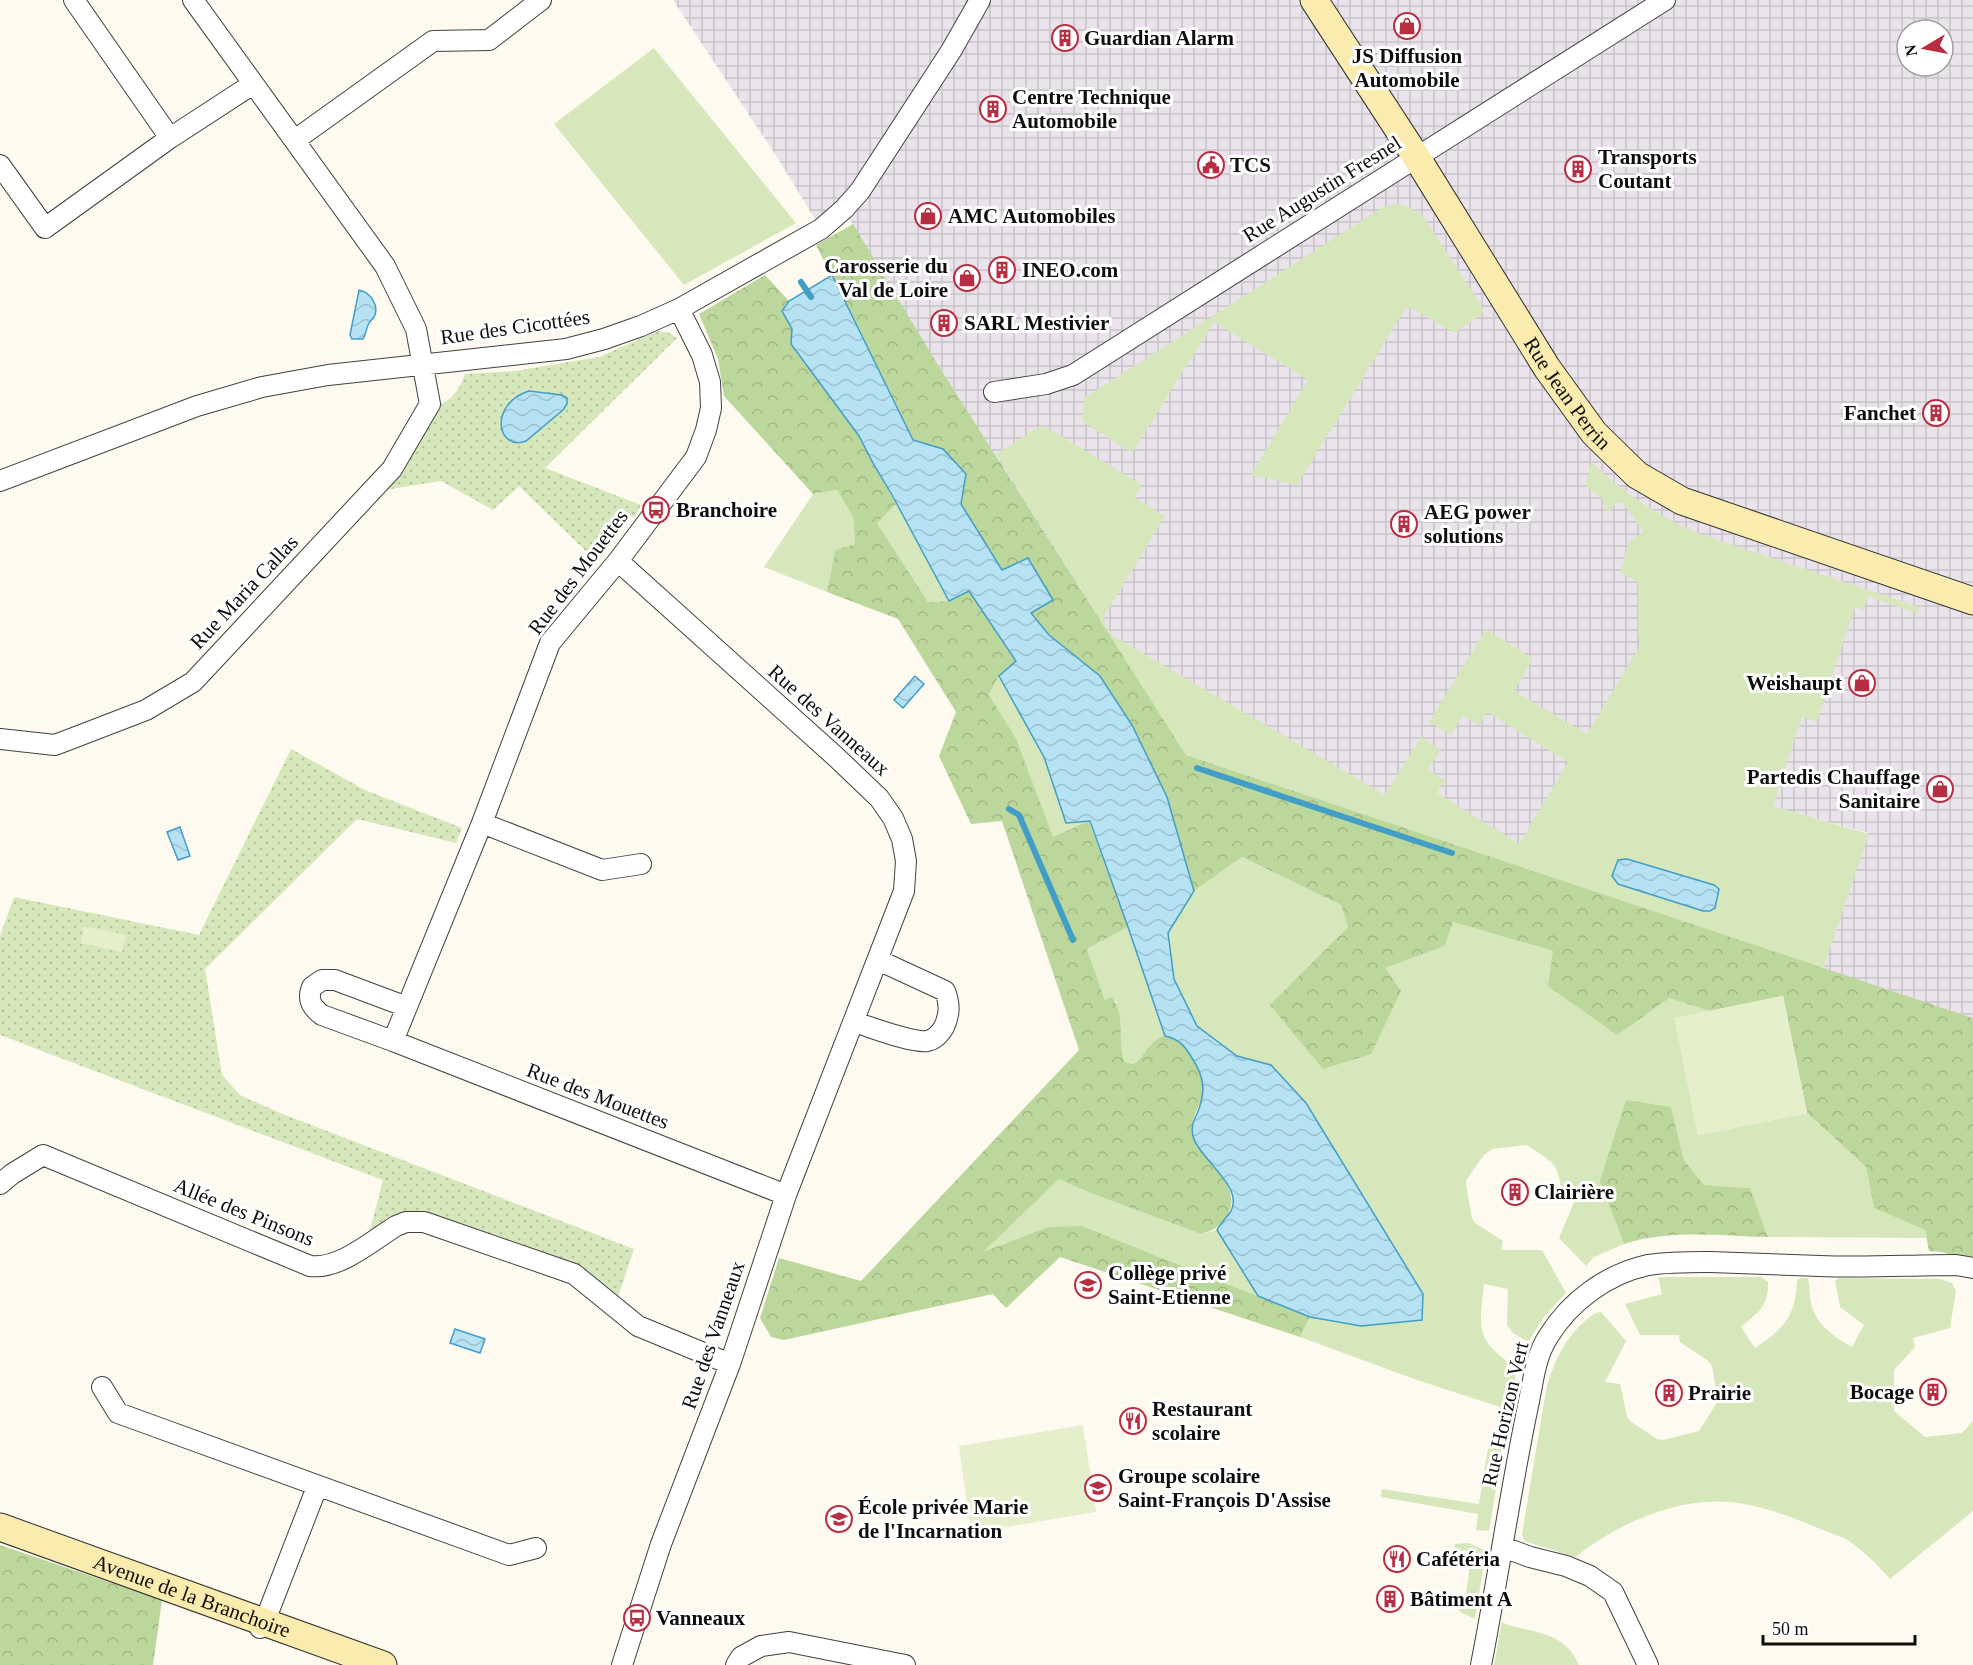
<svg xmlns="http://www.w3.org/2000/svg" width="1973" height="1665" viewBox="0 0 1973 1665" font-family="'Times New Roman',serif">
<style>
.industrial{fill:url(#industrial-grid);fill-rule:evenodd}
.grass{fill:#d6e7bb}
.forest{fill:url(#forest-crowns)}
.park{fill:url(#park-dots)}
.pitch{fill:#e6efcc}
.water{fill:url(#water-waves);stroke:#429ec6;stroke-width:1.5}
.lines{fill:none;stroke-linecap:round;stroke-linejoin:round}
.stream{stroke:#429ec6;stroke-width:6}
.street-casing{stroke:#414141;stroke-width:22}
.secondary-casing{stroke:#303030;stroke-width:29}
.street{stroke:#fff;stroke-width:20}
.secondary{stroke:#faebaf;stroke-width:27}
.labels{text-anchor:middle;stroke-width:6;stroke-linejoin:round;paint-order:stroke}
.poi-label{font-size:21px;font-weight:bold;fill:#0e0e0e;stroke:#fff;text-anchor:start}
.street-label{font-size:21px;fill:#0e0e0e;stroke:#fff}
</style>
<defs>
<pattern id="industrial-grid" width="8" height="8" patternUnits="userSpaceOnUse" patternTransform="scale(1.5)"><rect width="8" height="8" fill="#eae3ec"/><path d="M0 4h8M4 0v8" fill="none" stroke="#c8c2c9"/></pattern>
<pattern id="forest-crowns" width="20" height="18" patternUnits="userSpaceOnUse" patternTransform="scale(1.5)"><rect width="20" height="18" fill="#bcd79b"/><path d="M2 6a3 3 0 1 1 6 0M12 15a3 3 0 1 1 6 0" fill="none" stroke="#a0b784"/></pattern>
<pattern id="park-dots" width="8" height="8" patternUnits="userSpaceOnUse" patternTransform="scale(1.5)"><rect width="8" height="8" fill="#d6e7bb"/><path d="M2 2h.1M6 6h.1" fill="none" stroke="#b6c5a0" stroke-width="1.8" stroke-linecap="round"/></pattern>
<pattern id="water-waves" width="16" height="10" patternUnits="userSpaceOnUse" patternTransform="scale(1.5)"><rect width="16" height="10" fill="#b7e2f3"/><path d="M0 5q4-4 8 0t8 0" fill="none" stroke="#9cc1cf"/></pattern>
</defs>
<rect width="100%" height="100%" fill="#fefaf0"/>
<!-- industrial -->
<path class="industrial" d="M673,0H1973V1018L1823,969L1868,833L1767,805L1723,935L1186,755L908,318L844,210L821,229L777,157ZM1907,30H1943V66H1907Z"/>
<!-- grass -->
<path class="grass" d="M654,48L796,223L684,285L554,124Z
M1393,204L1403,205L1421,213L1484,310L1481,315L1456,332H1453L1407,306L1297,485L1251,475L1308,380L1214,322L1132,453L1083,422L1082,417L1084,398L1383,207Z
M1040,426L1053,431L1142,485L1135,498L1165,516L1103,618L1112,635L1385,795L1421,737L1441,750L1428,770L1445,780L1437,793L1519,844L1568,762L1487,712L1479,725L1463,716L1451,735L1429,722L1486,629L1533,659L1514,691L1587,734L1640,646L1638,634V582L1621,573L1628,543L1643,532L1623,503H1616L1608,514L1606,511L1602,498L1585,486L1591,462C1624,493 1658,516 1700,534L1919,607L1918,614L1868,596L1864,610L1855,607L1817,722L1802,717L1773,806L1869,834L1823,969L1186,755L996,454Z
M837,490L853,517L855,544L835,550L827,592L764,567L813,494Z
M896,504L949,601L928,602L877,523Z
M999,676L1044,757L1066,822L1089,821L1053,838L1016,738L989,695Z
M1242,857L1341,905L1348,927L1271,1005L1385,968L1445,946L1453,922L1553,951L1669,998L1710,1011L1675,1018L1698,1135L1807,1113L1866,1167L1874,1208L1925,1230L1926,1238L1768,1237L1750,1188L1704,1185L1684,1160L1671,1107L1601,1181L1624,1244L1594,1257L1586,1266L1559,1238L1574,1202L1563,1199C1557,1162 1558,1166 1527,1145L1492,1149L1484,1155L1467,1179L1466,1184L1472,1218L1475,1223L1503,1241L1501,1250H1542L1566,1293L1546,1314L1528,1342L1513,1333L1507,1325L1508,1289L1484,1284C1479,1333 1475,1338 1517,1369L1509,1410L1414,1379L1300,1337L1310,1317L1361,1326L1271,1066L1237,1056L1197,1026L1174,979L1168,932L1194,891Z
M1128,927L1165,1036C1150,1042 1146,1056 1133,1064L1125,1062C1117,1044 1121,1021 1116,1001L1105,1000L1087,949Z
M1059,1178L1093,1194L1201,1234L1217,1230L1258,1296L1082,1226L982,1253Z
M1658,1277H1761L1768,1282C1769,1307 1758,1312 1741,1327L1755,1348C1784,1328 1795,1318 1797,1281L1800,1278H1808C1810,1287 1809,1297 1812,1307C1818,1326 1836,1338 1852,1347L1864,1325L1840,1307L1835,1281L1839,1278L1940,1279L1952,1283L1956,1291L1950,1328L1913,1338L1915,1347L1894,1370V1411L1925,1437L1962,1433L1973,1421V1511L1890,1579C1877,1564 1861,1548 1844,1538C1811,1526 1779,1510 1744,1504C1684,1493 1622,1521 1575,1557L1524,1541L1522,1534L1547,1385C1555,1360 1565,1338 1585,1321C1591,1316 1594,1312 1601,1312L1626,1341L1605,1382L1620,1384L1627,1417L1630,1421L1657,1439L1663,1440L1699,1431L1718,1401L1712,1366L1708,1361L1680,1342L1679,1335H1640L1625,1304L1662,1294Z
M1489,1442L1503,1446L1489,1531L1476,1530L1478,1514L1381,1497L1382,1489L1479,1504Z
M1468,1543L1486,1551L1475,1619L1460,1612L1453,1593L1466,1594L1472,1551L1454,1550L1455,1544Z
M1502,1622L1508,1625C1538,1633 1565,1633 1579,1665H1494Z"/>
<!-- forest -->
<path class="forest" d="M853,224L933,357L1186,755L1973,1018V1263L1942,1252L1929,1251L1925,1230L1874,1208L1866,1167L1807,1113L1783,996L1710,1011L1669,998L1617,1035L1548,986L1553,951L1453,922L1445,946L1385,968L1401,991L1371,1054L1323,1069L1270,1005L1348,927L1341,905L1242,857L1194,891L1167,797L1100,676L1049,635L1030,613L1053,600L1002,570L961,504L943,449L913,440L816,245Z
M765,275L789,301L782,311L792,329L791,344L859,436L896,504L877,523L928,602L949,601L969,590L1016,661L999,676L989,695L1016,738L1053,837L1089,821L1128,927L1087,949L1105,1000L1111,997C1127,1012 1116,1043 1125,1062L1133,1064C1144,1058 1148,1044 1159,1038C1181,1027 1205,1072 1204,1090C1203,1103 1190,1117 1193,1129C1199,1162 1248,1187 1226,1217C1218,1228 1214,1230 1201,1234L1093,1194L1059,1179L983,1252L1049,1227L1082,1226L1310,1317L1300,1337L1060,1257L1006,1308L993,1294L784,1340L771,1337L760,1318L779,1258L861,1281L1079,1050L1002,821L971,824L939,756L956,712L898,619L827,592L835,550L855,544L853,517L837,490L813,494L724,396L718,359L699,314Z
M1626,1100L1671,1107L1684,1160L1704,1185L1750,1188L1768,1237C1721,1236 1669,1229 1624,1244L1600,1181Z
M0,1545L162,1600L153,1665H0Z"/>
<!-- park -->
<path class="park" d="M658,331L670,333L677,338L545,468L641,505L634,518L622,508L594,543L605,553L597,562L519,486L493,510L441,481L385,490L436,406C453,400 459,390 465,374L515,371L599,357Z
M291,749L365,790L462,828L456,843L357,819L205,969L222,1075L240,1095L280,1113L634,1249L617,1300L412,1212L370,1230L383,1180L0,1035V936L14,897L199,935Z"/>
<!-- pitch -->
<path class="pitch" d="M84,926L126,935L122,952L81,943Z
M1783,996L1807,1113L1698,1135L1674,1018Z
M1083,1425L1096,1512L971,1533L959,1446Z"/>
<!-- water -->
<path class="water" d="M832,275L913,440L943,449L966,474L961,504L1002,570L1028,558L1053,600L1031,613L1049,635L1100,676L1132,725L1167,797L1194,891L1168,933L1174,979L1197,1026L1237,1056L1271,1065L1306,1103L1423,1294L1422,1320L1361,1326L1310,1317L1258,1296L1217,1230C1221,1223 1227,1217 1231,1211C1244,1186 1199,1159 1193,1136C1191,1127 1193,1122 1197,1114C1206,1092 1205,1078 1192,1058C1185,1046 1179,1039 1165,1036L1128,927L1090,821L1066,823L1044,757L999,676L1016,661L969,591L949,601L891,493L874,465L859,436L791,344L792,329L782,311L789,301Z
M359,290C370,292 380,306 374,317C372,320 369,322 368,325C366,330 366,334 363,339H352L350,335Z
M529,391L562,395L567,398V404L563,410L526,441C497,452 488,404 529,391Z
M915,676L924,684L903,708L894,700Z
M180,827L190,856L178,860L167,832Z
M1627,859L1714,885L1719,889L1715,908L1710,911H1703L1618,884L1612,876L1618,860Z
M455,1329L485,1339L480,1353L450,1343Z"/>
<g class="lines">
<!-- stream -->
<path class="stream" d="M801,282L811,297
M1197,768L1452,853
M1009,809L1019,815L1073,940"/>
<defs>
<path id="street" d="M74,0L170,138
M295,140L433,41L489,40L541,0
M0,165L45,228L170,138L253,84
M679,309L702,355L710,382L711,408L706,430L696,457L618,561L550,643L482,823L393,1041L786,1195
M994,392L1046,384L1073,375L1665,0
M0,481L197,406L262,387L328,375L566,349L604,339L641,326L679,309L821,229L844,209L860,191L951,51L980,0
M618,561L836,757L879,798L893,818L902,839L906,861L904,891L786,1195L730,1364L661,1544L622,1665
M0,739L55,745L146,710L193,682L392,469L430,404L416,329L385,266L193,0
M482,823L602,870L641,864
M854,1022C871,1027 911,1043 927,1041C934,1040 941,1033 944,1027C950,1014 950,1004 945,991L878,960
M393,1041L322,1015C311,1007 307,999 312,987L322,980H335L407,1007
M0,1184L12,1174L43,1155L310,1266C339,1270 372,1241 396,1226L406,1222H424L574,1274L638,1326L730,1364
M102,1387L118,1413L509,1555L536,1548
M1503,1547L1530,1557L1566,1566L1590,1576L1613,1592L1648,1665
M260,1628L268,1613L317,1487
M736,1665L741,1657L761,1646L789,1642L905,1665
M1481,1665C1498,1579 1510,1492 1528,1406C1533,1383 1535,1357 1548,1337C1570,1301 1607,1274 1648,1265C1668,1262 1688,1262 1707,1262C1745,1263 1783,1265 1820,1266C1865,1268 1911,1265 1956,1265L1973,1268"/>
<g id="secondary">
<path id="s1" d="M1314,0L1417,158L1547,368L1594,433L1637,475L1682,501L1973,601"/>
<path id="s2" d="M0,1527L383,1665"/>
</g>
</defs>
<!-- street casing -->
<use href="#street" class="street-casing"/>
<!-- secondary casing -->
<use href="#secondary" class="secondary-casing"/>
<!-- street -->
<use href="#street" class="street"/>
<!-- secondary -->
<use href="#secondary" class="secondary"/>
</g>
<!-- icons -->
<defs>
<symbol id="shop-ring" viewBox="-11 -11 22 22"><circle r="9.5" fill="#fff" stroke="#b72d41" stroke-width="1.5"/><path d="M-5-2.5h2.3a2.7 3.5 0 0 1 5.4 0H5L5.5 6h-11ZM-1.5-2.5h3a1.5 2.3 0 0 0-3 0Z" fill="#b72d41"/></symbol>
<symbol id="building-ring" viewBox="-11 -11 22 22"><circle r="9.5" fill="#fff" stroke="#b72d41" stroke-width="1.5"/><path d="M-4-6H4V6H1V3H-1V6H-4ZM-2.5-4.3h1.7v1.8h-1.7ZM.8-4.3h1.7v1.8H.8ZM-2.5-1h1.7V.8h-1.7ZM.8-1h1.7V.8H.8Z" fill="#b72d41"/></symbol>
<symbol id="civic-ring" viewBox="-11 -11 22 22"><circle r="9.5" fill="#fff" stroke="#b72d41" stroke-width="1.5"/><path d="M-.6-6.5H3V-4.5H.6V-3L4-1V1h2V6H-6V1h2V-1L-.6-3ZM-1.2 2.5V6h2.4V2.5Z" fill="#b72d41"/></symbol>
<symbol id="bus-ring" viewBox="-11 -11 22 22"><circle r="9.5" fill="#fff" stroke="#b72d41" stroke-width="1.5"/><path d="M-5-6H5V4H4V6H2V4H-2V6H-4V4H-5ZM-3.5-4V0h7V-4ZM-3.5 1.2v1.5H-2V1.2ZM2 1.2v1.5H3.5V1.2Z" fill="#b72d41"/></symbol>
<symbol id="school-ring" viewBox="-11 -11 22 22"><circle r="9.5" fill="#fff" stroke="#b72d41" stroke-width="1.5"/><path d="M0-5L7-2L0 1L-7-2ZM-4 1L0 2.5L4 1V4Q0 6-4 4Z" fill="#b72d41"/></symbol>
<symbol id="restaurant-ring" viewBox="-11 -11 22 22"><circle r="9.5" fill="#fff" stroke="#b72d41" stroke-width="1.5"/><path d="M-5-6h1v4h1v-4h1v4h1v-4h1v5L-1.5 .5V6h-2V.5L-5-1ZM5-6V6H3V1.5H1.5Q1.5-4 5-6Z" fill="#b72d41"/></symbol>
</defs>
<g fill-rule="evenodd">
<use href="#shop-ring" x="1392" y="11" width="30" height="30"/>
<use href="#building-ring" x="1050" y="23" width="30" height="30"/>
<use href="#building-ring" x="978" y="94" width="30" height="30"/>
<use href="#civic-ring" x="1196" y="150" width="30" height="30"/>
<use href="#building-ring" x="1563" y="154" width="30" height="30"/>
<use href="#shop-ring" x="913" y="201" width="30" height="30"/>
<use href="#building-ring" x="987" y="255" width="30" height="30"/>
<use href="#shop-ring" x="952" y="263" width="30" height="30"/>
<use href="#building-ring" x="929" y="308" width="30" height="30"/>
<use href="#building-ring" x="1921" y="398" width="30" height="30"/>
<use href="#bus-ring" x="641" y="495" width="30" height="30"/>
<use href="#building-ring" x="1389" y="509" width="30" height="30"/>
<use href="#shop-ring" x="1847" y="668" width="30" height="30"/>
<use href="#shop-ring" x="1925" y="774" width="30" height="30"/>
<use href="#building-ring" x="1500" y="1177" width="30" height="30"/>
<use href="#school-ring" x="1073" y="1270" width="30" height="30"/>
<use href="#building-ring" x="1918" y="1377" width="30" height="30"/>
<use href="#building-ring" x="1654" y="1378" width="30" height="30"/>
<use href="#restaurant-ring" x="1118" y="1406" width="30" height="30"/>
<use href="#school-ring" x="1083" y="1473" width="30" height="30"/>
<use href="#school-ring" x="824" y="1504" width="30" height="30"/>
<use href="#restaurant-ring" x="1382" y="1544" width="30" height="30"/>
<use href="#building-ring" x="1375" y="1584" width="30" height="30"/>
<use href="#bus-ring" x="622" y="1603" width="30" height="30"/>
</g>
<g class="labels">
<!-- poi labels -->
<g class="poi-label">
<text x="1084" y="45">Guardian Alarm</text>
<text x="1407" y="63" text-anchor="middle">JS Diffusion<tspan x="1407" dy="24">Automobile</tspan></text>
<text x="1012" y="104">Centre Technique<tspan x="1012" dy="24">Automobile</tspan></text>
<text x="1598" y="164">Transports<tspan x="1598" dy="24">Coutant</tspan></text>
<text x="1230" y="172">TCS</text>
<text x="948" y="223">AMC Automobiles</text>
<text x="948" y="273" text-anchor="end">Carosserie du<tspan x="948" dy="24">Val de Loire</tspan></text>
<text x="1022" y="277">INEO.com</text>
<text x="964" y="330">SARL Mestivier</text>
<text x="1916" y="420" text-anchor="end">Fanchet</text>
<text x="676" y="517">Branchoire</text>
<text x="1424" y="519">AEG power<tspan x="1424" dy="24">solutions</tspan></text>
<text x="1842" y="690" text-anchor="end">Weishaupt</text>
<text x="1920" y="784" text-anchor="end">Partedis Chauffage<tspan x="1920" dy="24">Sanitaire</tspan></text>
<text x="1534" y="1199">Clairière</text>
<text x="1108" y="1280">Collège privé<tspan x="1108" dy="24">Saint-Etienne</tspan></text>
<text x="1914" y="1399" text-anchor="end">Bocage</text>
<text x="1688" y="1400">Prairie</text>
<text x="1152" y="1416">Restaurant<tspan x="1152" dy="24">scolaire</tspan></text>
<text x="1118" y="1483">Groupe scolaire<tspan x="1118" dy="24">Saint-François D'Assise</tspan></text>
<text x="858" y="1514">École privée Marie<tspan x="858" dy="24">de l'Incarnation</tspan></text>
<text x="1416" y="1566">Cafétéria</text>
<text x="1410" y="1606">Bâtiment A</text>
<text x="656" y="1625">Vanneaux</text>
</g>
<!-- street labels -->
<g class="street-label">
<text transform="translate(1322 189) rotate(-32)" y="7">Rue Augustin Fresnel</text>
<text transform="translate(515 327) rotate(-8)" y="7">Rue des Cicottées</text>
<text dy="7" stroke="none"><textPath href="#s1" startOffset="468">Rue Jean Perrin</textPath></text>
<text transform="translate(578 572) rotate(-53)" y="7">Rue des Mouettes</text>
<text transform="translate(244 592) rotate(-47)" y="7">Rue Maria Callas</text>
<text transform="translate(829 720) rotate(42)" y="7">Rue des Vanneaux</text>
<text transform="translate(598 1096) rotate(21)" y="7">Rue des Mouettes</text>
<text transform="translate(244 1212) rotate(22)" y="7">Allée des Pinsons</text>
<text transform="translate(713 1335) rotate(-71)" y="7">Rue des Vanneaux</text>
<text transform="translate(1505 1414) rotate(-77)" y="7">Rue Horizon Vert</text>
<text dy="7" stroke="none"><textPath href="#s2" startOffset="204">Avenue de la Branchoire</textPath></text>
</g>
</g>
<!-- north arrow -->
<g transform="translate(1925 48) rotate(260)"><circle r="28" fill="#ffffff" stroke="#9f9f9f" stroke-width="1.5"/>
<path d="M0-4.5L10 22L0 15L-10 22Z" fill="#b72d41"/>
<text y="-9" font-size="16" font-weight="bold" text-anchor="middle" fill="#0e0e0e">N</text>
</g>
<!-- scale -->
<path d="M1763 1635v9h152v-9" fill="none" stroke="#0e0e0e" stroke-width="3"/>
<text x="1772" y="1635" font-size="18" fill="#0e0e0e" stroke="#ffffff" stroke-width="4.5" paint-order="stroke">50 m</text>
</svg>
